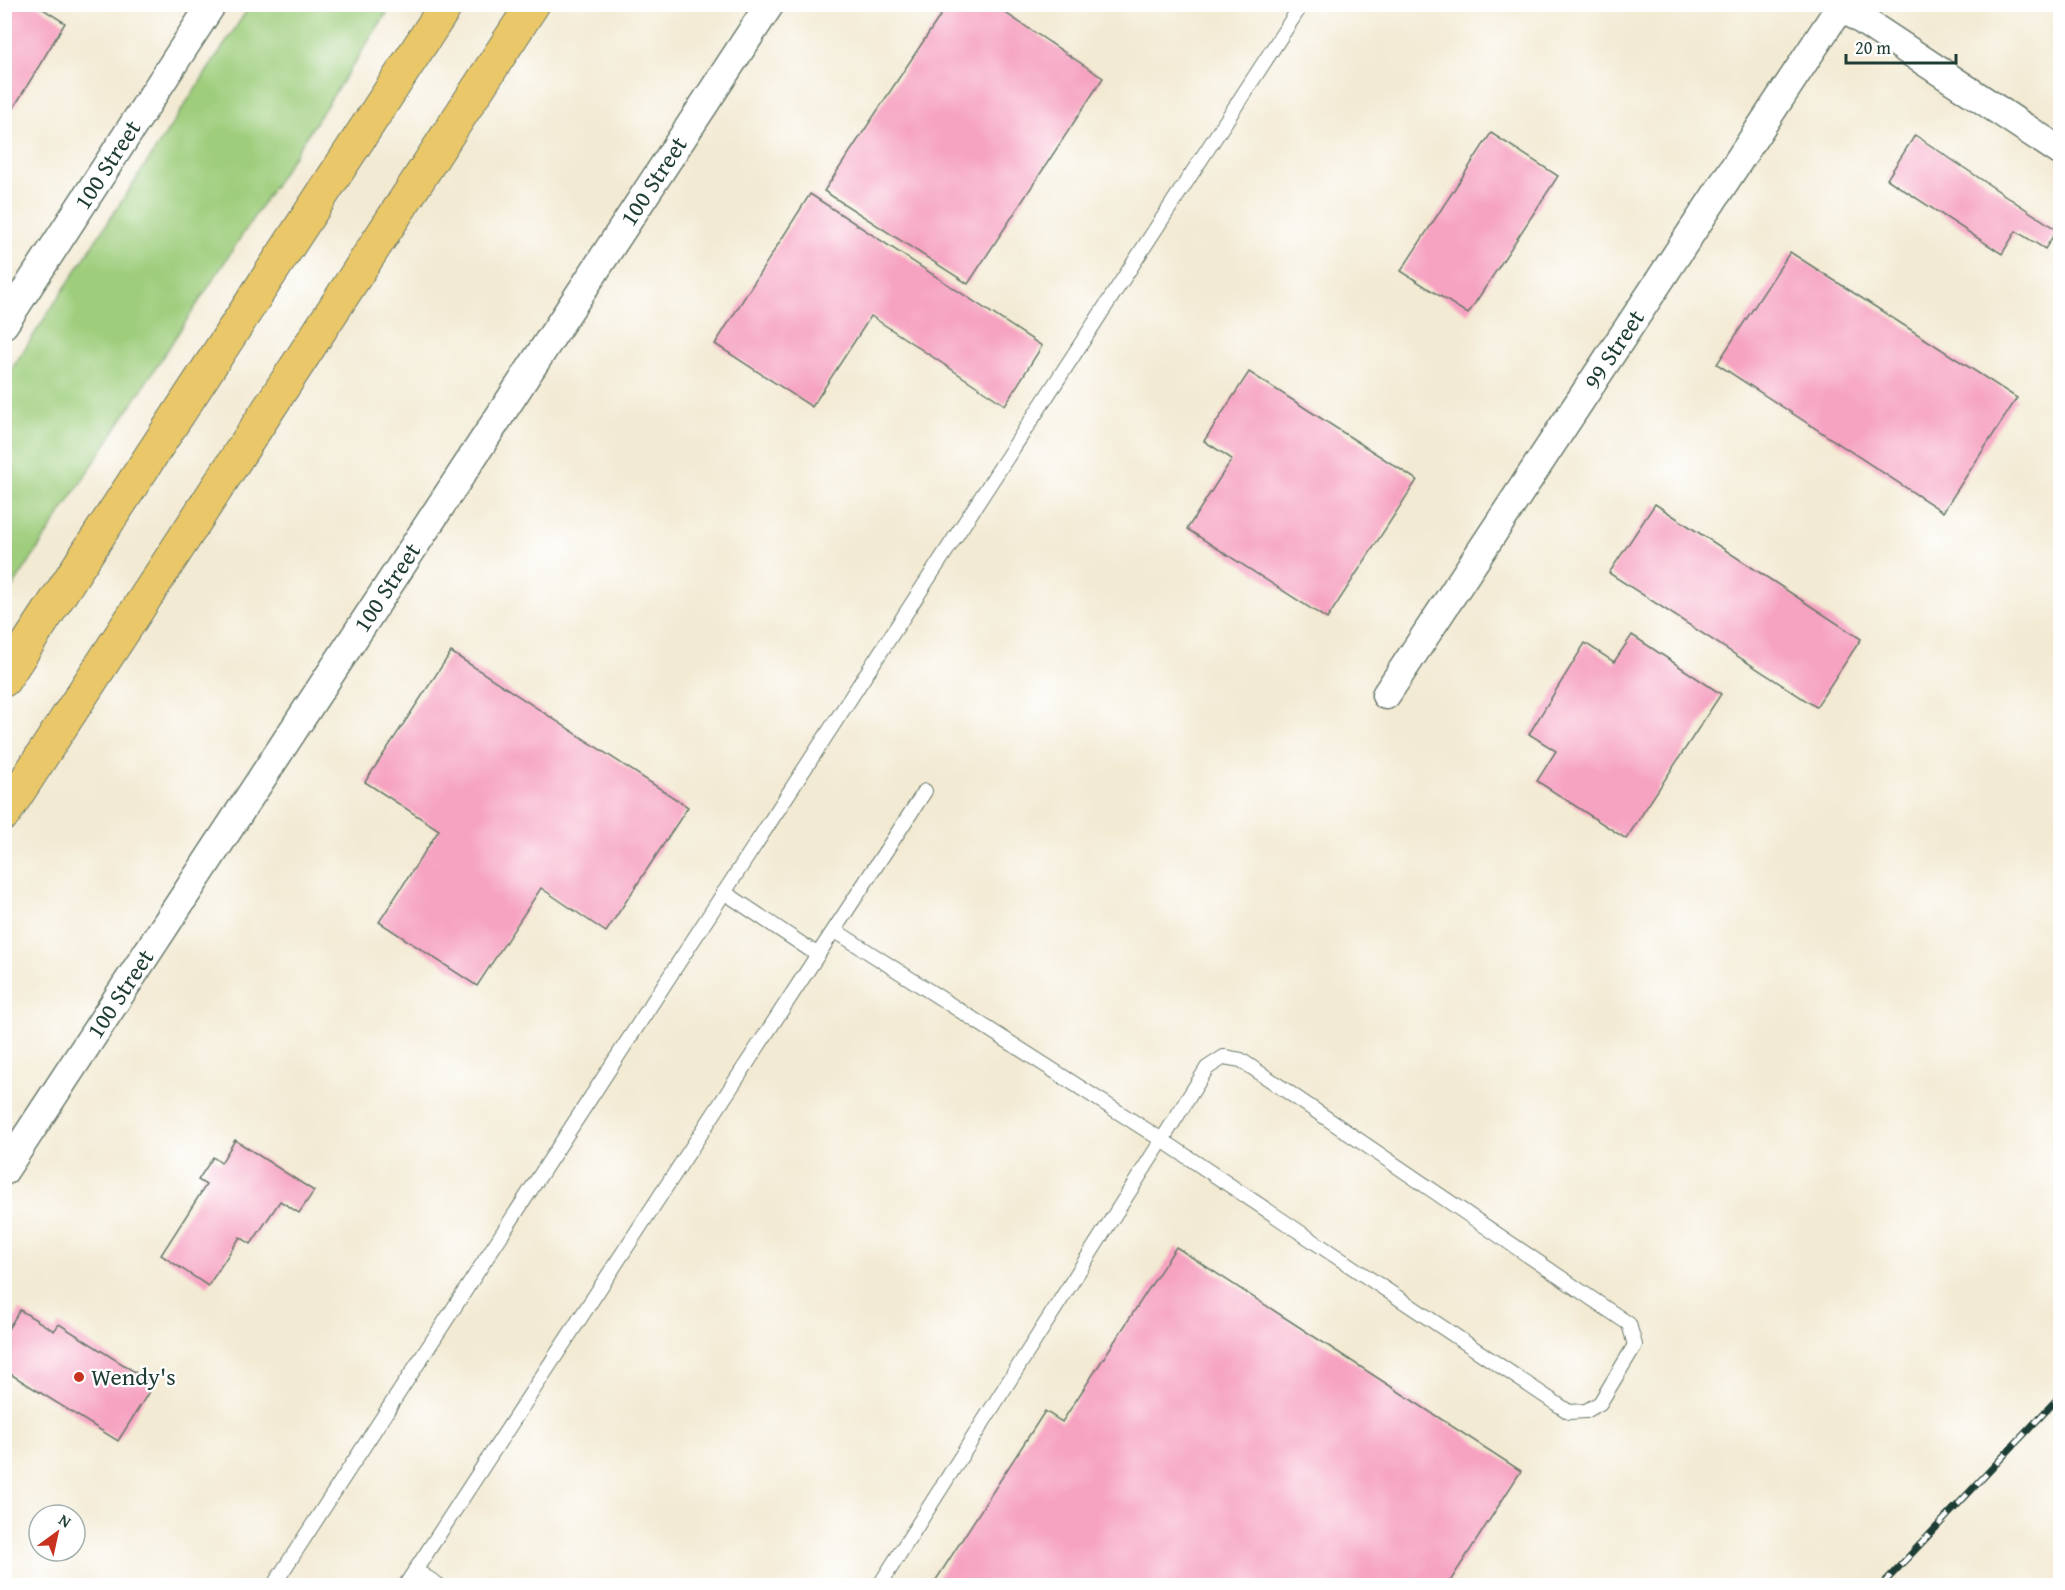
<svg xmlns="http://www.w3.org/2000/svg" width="2065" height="1590" viewBox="0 0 2065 1590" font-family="'Gentium Book Plus',serif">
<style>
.green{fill:#9ecd7b;stroke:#5e8558;stroke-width:1.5}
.building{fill:#f6a2c1}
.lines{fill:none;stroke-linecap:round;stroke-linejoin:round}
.lane-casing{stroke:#697a6c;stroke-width:16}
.street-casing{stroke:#697a6c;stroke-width:31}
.primary-casing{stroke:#697a6c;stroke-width:35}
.lane{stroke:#fff;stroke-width:14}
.street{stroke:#fff;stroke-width:28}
.primary{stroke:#eac769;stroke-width:33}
.rail-casing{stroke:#1f3d34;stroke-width:7}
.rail{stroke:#fff;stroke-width:4.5;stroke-dasharray:14;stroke-linecap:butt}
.poi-dot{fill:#c8321e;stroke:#fff;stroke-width:2}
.labels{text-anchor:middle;stroke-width:4.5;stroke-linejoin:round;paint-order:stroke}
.street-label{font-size:24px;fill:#1f3d34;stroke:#fff}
.poi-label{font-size:24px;fill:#1f3d34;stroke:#fff;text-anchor:start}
</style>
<rect width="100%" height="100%" fill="#fff"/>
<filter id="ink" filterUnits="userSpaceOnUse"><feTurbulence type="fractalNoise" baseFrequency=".0167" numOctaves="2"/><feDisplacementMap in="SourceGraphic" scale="12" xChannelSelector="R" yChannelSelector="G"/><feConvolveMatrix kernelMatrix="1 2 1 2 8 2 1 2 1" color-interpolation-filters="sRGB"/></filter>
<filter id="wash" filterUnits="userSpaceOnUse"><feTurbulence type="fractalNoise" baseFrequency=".008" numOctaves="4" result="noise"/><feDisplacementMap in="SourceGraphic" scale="24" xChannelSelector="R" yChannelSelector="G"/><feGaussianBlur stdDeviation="1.35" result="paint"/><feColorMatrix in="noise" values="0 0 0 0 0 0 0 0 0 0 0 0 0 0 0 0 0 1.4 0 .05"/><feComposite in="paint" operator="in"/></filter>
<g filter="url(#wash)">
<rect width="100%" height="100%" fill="#f3ead3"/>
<!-- green -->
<path class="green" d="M251,4L392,5L5,599V379Z"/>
<g id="blocks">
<!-- building -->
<path class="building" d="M4,4H35L65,23L4,124Z
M948,4H992L1103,78L968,284L824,191Z
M1491,133L1558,176L1468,314L1401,271Z
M1915,135L2057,230L2045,249L2016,231L2002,254L1887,179Z
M810,194L1042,346L1005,405L871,316L812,407L715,344Z
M1790,252L2017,398L1943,512L1717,364Z
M1249,372L1417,480L1327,619L1187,529L1232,459L1204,441Z
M1655,504L1861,639L1816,707L1609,573Z
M1632,635L1721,694L1626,839L1537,781L1556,751L1529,734L1585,643L1614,662Z
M451,652L688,807L606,932L541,888L477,986L379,922L439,830L365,782Z
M235,1140L314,1191L299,1213L280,1201L251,1244L240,1237L208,1286L161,1255L206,1185L198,1180L213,1157L221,1163Z
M1176,1247L1521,1471L1447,1586H932L1045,1411L1062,1422Z
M20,1310L54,1331L59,1324L154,1384L118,1441L4,1370V1335Z"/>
</g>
</g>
<g filter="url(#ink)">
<use href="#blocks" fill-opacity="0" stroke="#697a6c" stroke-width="1.5"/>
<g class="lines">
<defs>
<path id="lane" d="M724,892L818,955
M834,930L925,791
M415,1570L440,1586
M273,1586L1302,4
M405,1586L834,930L1162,1140L1569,1412L1586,1411L1600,1403L1635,1345L1629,1324L1241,1060L1224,1057L1207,1068L1162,1140L879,1586"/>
<g id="street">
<path d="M1838,4L2060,151"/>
<path id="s1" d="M4,324L212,4"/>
<path id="s2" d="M1386,695L1842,4"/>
<path id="s3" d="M4,1171L770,4"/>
</g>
<path id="primary" d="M4,680L447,4
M4,814L533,4"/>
</defs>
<!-- lane casing -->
<use href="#lane" class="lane-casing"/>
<!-- street casing -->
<use href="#street" class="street-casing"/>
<!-- primary casing -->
<use href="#primary" class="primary-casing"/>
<!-- lane -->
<use href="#lane" class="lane"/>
<!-- street -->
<use href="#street" class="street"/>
<!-- primary -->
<use href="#primary" class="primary"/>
<defs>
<path id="rail" d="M1881,1586L2060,1396"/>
</defs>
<!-- rail casing -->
<use href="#rail" class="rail-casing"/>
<!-- rail -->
<use href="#rail" class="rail"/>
</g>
</g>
<!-- markers -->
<circle class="poi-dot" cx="79" cy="1377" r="6"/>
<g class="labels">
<!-- street labels -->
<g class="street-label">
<text dy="8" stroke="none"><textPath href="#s1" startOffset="190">100 Street</textPath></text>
<text dy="8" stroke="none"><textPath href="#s3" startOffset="1184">100 Street</textPath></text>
<text dy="8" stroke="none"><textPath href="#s2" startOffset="414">99 Street</textPath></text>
<text dy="8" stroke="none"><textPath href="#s3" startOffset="698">100 Street</textPath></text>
<text dy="8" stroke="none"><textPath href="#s3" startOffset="212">100 Street</textPath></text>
</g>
<!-- poi labels -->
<g class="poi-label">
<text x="91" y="1385">Wendy's</text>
</g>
</g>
<!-- margin -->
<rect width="2065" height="1590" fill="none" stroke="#fff" stroke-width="24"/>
<!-- north arrow -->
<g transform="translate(57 1533) rotate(33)"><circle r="28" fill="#ffffff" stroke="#a5b1ae" stroke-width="1.5"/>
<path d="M0-4.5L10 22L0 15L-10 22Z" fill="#c8321e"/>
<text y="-9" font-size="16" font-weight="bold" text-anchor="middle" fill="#1f3d34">N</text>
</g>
<!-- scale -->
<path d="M1846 54v9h110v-9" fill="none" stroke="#1f3d34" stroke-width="3"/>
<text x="1855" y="54" font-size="18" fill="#1f3d34" stroke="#ffffff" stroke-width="4.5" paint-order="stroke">20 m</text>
</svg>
